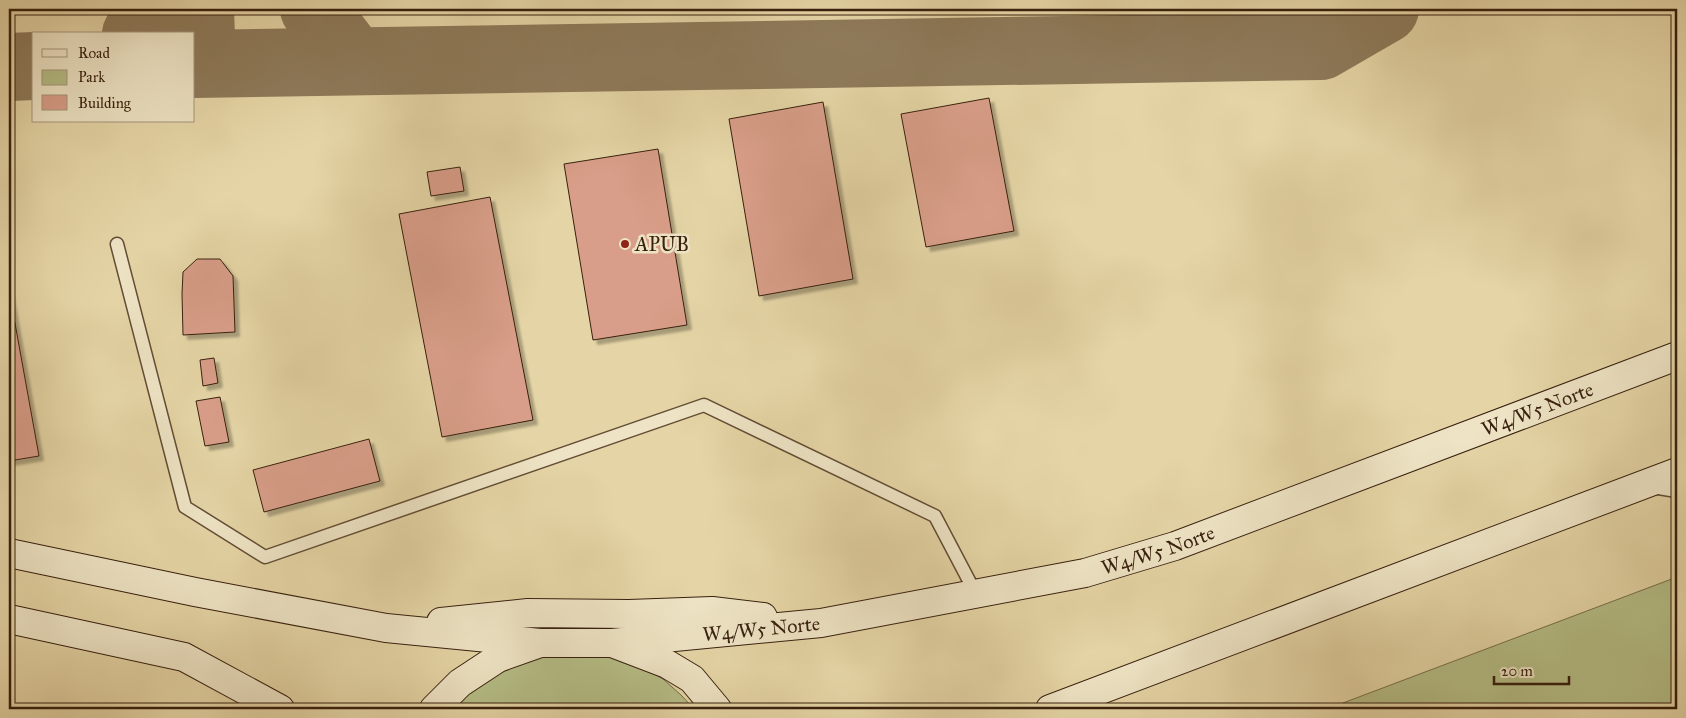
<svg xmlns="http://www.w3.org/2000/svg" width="1686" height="718" viewBox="0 0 1686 718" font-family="'IM FELL Great Primer',serif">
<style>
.green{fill:#b5bd86;stroke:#766e4a}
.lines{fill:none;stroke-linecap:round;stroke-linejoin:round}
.taxiway{stroke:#8e7a5a;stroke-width:68}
.building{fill:#d99e89;stroke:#38200e;filter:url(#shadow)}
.service-casing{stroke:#634d34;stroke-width:15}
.secondary-casing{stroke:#38200e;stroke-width:30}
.service{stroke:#eee4c5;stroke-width:12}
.secondary{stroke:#eee4c5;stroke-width:28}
.poi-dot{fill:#8f2418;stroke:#eee4c5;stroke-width:2}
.labels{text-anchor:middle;stroke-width:5;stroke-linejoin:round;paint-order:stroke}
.poi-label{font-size:20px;fill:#38200e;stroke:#eee4c5;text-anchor:start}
.street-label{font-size:20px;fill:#38200e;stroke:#eee4c5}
</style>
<defs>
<filter id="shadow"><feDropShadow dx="4.5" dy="4.5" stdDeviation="1" flood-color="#0004"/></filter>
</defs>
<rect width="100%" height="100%" fill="#e5d5a6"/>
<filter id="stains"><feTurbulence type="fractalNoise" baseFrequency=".004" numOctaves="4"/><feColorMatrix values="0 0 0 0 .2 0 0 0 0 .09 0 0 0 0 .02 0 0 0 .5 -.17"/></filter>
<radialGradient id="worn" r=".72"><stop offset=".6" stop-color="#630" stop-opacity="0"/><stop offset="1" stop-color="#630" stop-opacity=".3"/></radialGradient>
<!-- green -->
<path class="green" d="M1677,577V709H1327Z
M549,653H596L642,667L663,679L681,695L694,709H453L465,696L503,668Z"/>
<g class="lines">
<!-- taxiway -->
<path class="taxiway" d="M314,9L354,61
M136,34L150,9
M194,61L201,37L200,9
M194,64L1321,46L1385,9
M9,67L34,66"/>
</g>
<!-- building -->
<path class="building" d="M989,98L1014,231L926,247L901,114Z
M823,102L853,279L759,296L729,119Z
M658,149L687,325L593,340L564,164Z
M460,167L464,191L431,196L427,172Z
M490,197L533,420L442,437L399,214Z
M197,259H220L233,276L235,332L183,335L182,294L183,272Z
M9,290L39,456L9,461Z
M214,358L218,383L203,386L200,360Z
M220,397L229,442L205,446L196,401Z
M369,439L380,481L264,512L253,470Z"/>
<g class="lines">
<defs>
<path id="service" d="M117,244L185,507L265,557L704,405L935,516L976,594
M1652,487L1677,491"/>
<g id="secondary">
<path d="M9,553L195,592L386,628L540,643"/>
<path d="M9,619L184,657L280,709"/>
<path d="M441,622L528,613L629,614L712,611L763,617"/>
<path id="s1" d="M612,643L821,623L1085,573L1175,546L1677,356"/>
<path d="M434,709L460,683L498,658L540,643H612L667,664L692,679L717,709"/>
<path d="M1050,709L1677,472"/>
</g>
</defs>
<!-- service casing -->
<use href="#service" class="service-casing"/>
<!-- secondary casing -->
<use href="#secondary" class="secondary-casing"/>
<!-- service -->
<use href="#service" class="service"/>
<!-- secondary -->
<use href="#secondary" class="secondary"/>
</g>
<!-- markers -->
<circle class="poi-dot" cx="625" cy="244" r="5"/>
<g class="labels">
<!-- poi labels -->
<g class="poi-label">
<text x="635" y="251">APUB</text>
</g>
<!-- street labels -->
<g class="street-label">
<text dy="7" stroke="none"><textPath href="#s1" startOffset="960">W4/W5 Norte</textPath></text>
<text dy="7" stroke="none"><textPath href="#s1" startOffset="555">W4/W5 Norte</textPath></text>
<text dy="7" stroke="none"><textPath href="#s1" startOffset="150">W4/W5 Norte</textPath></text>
</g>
</g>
<!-- margin -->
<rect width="1686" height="718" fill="none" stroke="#e5d5a6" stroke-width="30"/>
<rect x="10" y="10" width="1666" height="698" fill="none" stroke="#38200e" stroke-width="2.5"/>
<rect x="15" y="15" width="1656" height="688" fill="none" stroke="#38200e"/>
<!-- legend -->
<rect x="32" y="32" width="162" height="90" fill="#eee4c5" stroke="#a5967c"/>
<rect x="42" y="49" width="25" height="8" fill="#eee4c5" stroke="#a5967c"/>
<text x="78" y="58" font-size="15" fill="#38200e">Road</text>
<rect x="42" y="70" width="25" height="15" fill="#b5bd86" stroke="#a5967c"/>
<text x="78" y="82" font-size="15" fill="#38200e">Park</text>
<rect x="42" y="95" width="25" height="15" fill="#d99e89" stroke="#a5967c"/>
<text x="78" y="108" font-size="15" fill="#38200e">Building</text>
<!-- scale -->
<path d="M1494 676v8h75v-8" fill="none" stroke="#38200e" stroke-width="2.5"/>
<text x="1501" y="676" font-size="15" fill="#38200e" stroke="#eee4c5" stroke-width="4" paint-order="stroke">20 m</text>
<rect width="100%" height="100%" filter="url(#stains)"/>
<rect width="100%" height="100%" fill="url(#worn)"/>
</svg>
